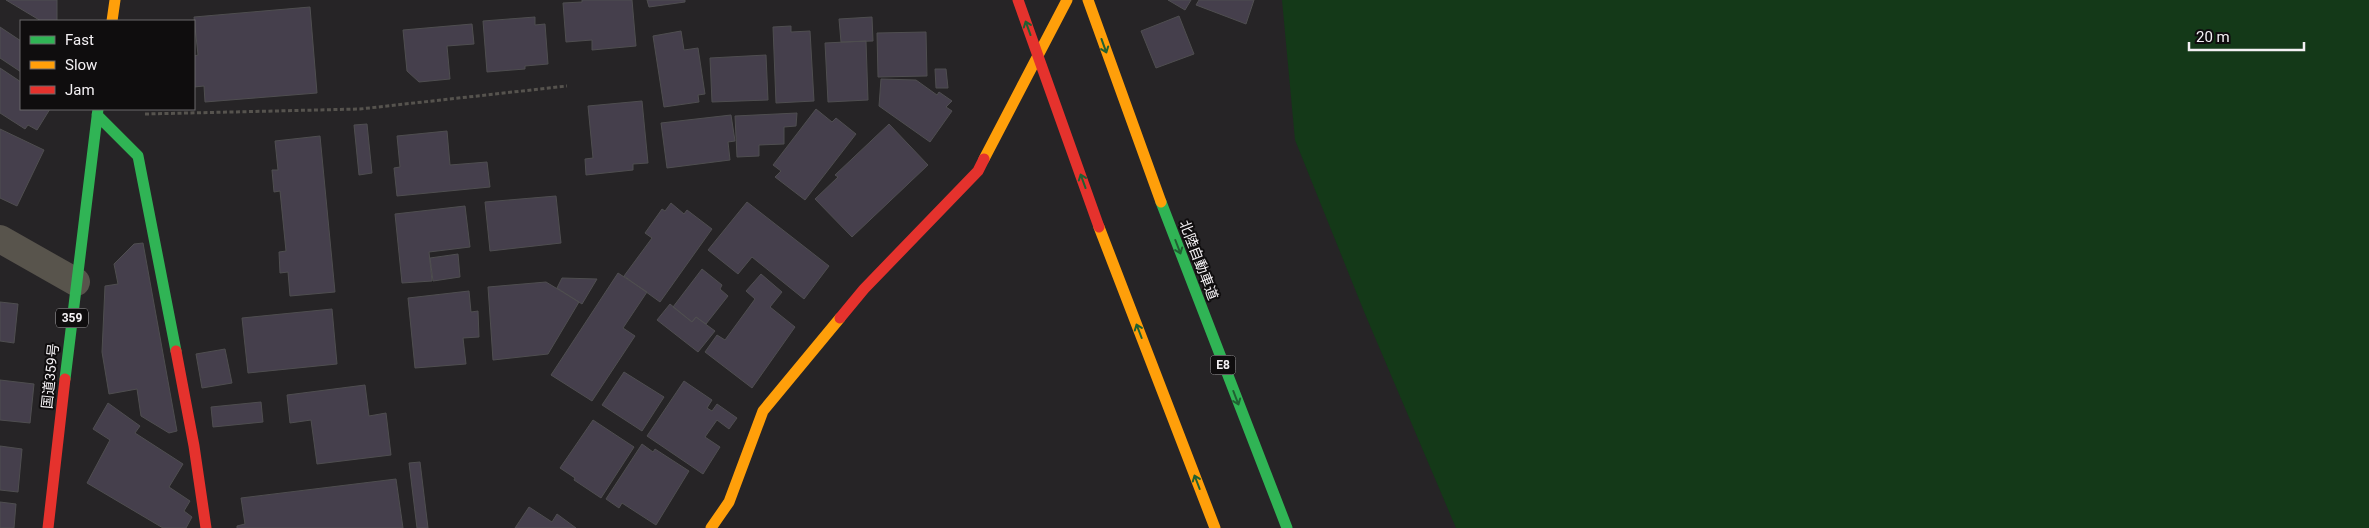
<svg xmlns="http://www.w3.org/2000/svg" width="2369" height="528" viewBox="0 0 2369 528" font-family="Roboto,'Noto Sans JP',sans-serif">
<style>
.green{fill:#143918}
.building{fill:#453f4c;stroke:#4f4e50}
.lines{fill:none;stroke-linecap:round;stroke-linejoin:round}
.path{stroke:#56534e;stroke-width:3;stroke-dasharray:4 2.5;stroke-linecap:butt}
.street{stroke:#58544c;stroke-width:28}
.fast{stroke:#30b455;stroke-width:11}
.slow{stroke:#ff9f0a;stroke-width:11}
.jam{stroke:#e5322d;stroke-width:11}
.jam-bridge{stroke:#e5322d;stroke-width:11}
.oneway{stroke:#206032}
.labels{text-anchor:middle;stroke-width:4;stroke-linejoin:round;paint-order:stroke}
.shield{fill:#0f0d0e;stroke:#afadaf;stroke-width:1}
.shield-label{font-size:12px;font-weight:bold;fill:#f4f1f4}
.street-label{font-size:14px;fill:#f4f1f4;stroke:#0f0d0e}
</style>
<rect width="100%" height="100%" fill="#262426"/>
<!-- green -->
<path class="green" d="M1282,0H2369V528H1456L1365,314L1295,140Z"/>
<!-- building -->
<path class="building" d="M6,0H57V21H41Z
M582,0H632L636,46L592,50V40L566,42L563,3L582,2Z
M647,0H685V2L649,7Z
M1168,0H1191L1185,10Z
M1199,0H1254L1246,24L1196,5Z
M310,7L317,93L205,102L204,86L194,87V56L198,55L194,17Z
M1179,16L1194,54L1156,68L1141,31Z
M535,17V25L545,24L548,64L525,66V69L487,72L483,21Z
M872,17L873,41L841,42L839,19Z
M472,24L474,44L447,46L450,79L419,82L407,71L403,30Z
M791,26V32L810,31L814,101L776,103L773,27Z
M0,27L21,41V72L0,58Z
M681,31L684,50L698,48L705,94L698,95L699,102L664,107L653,36Z
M926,32L927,76L878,77L877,33Z
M866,41L868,100L828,102L825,43Z
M766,55L768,100L712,102L710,58Z
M0,68L21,82V109H50L37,130L28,125L25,129L0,113Z
M935,69H946L948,88H936Z
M881,79L916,80L937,95L939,92L952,101L946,107L952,111L930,142L879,106Z
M642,101L648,163L633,164V170L586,175L585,159L593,158L588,106Z
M816,109L832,122L836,118L856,134L805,200L775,177L781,171L773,165Z
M797,113L796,126L784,127V144L759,145V156L737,157L735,116Z
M731,115L735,141L728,142L730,160L667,168L661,123Z
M367,124L372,173L359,175L354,125Z
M889,124L928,165L852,237L815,199L838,177L835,175Z
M0,129L44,150L17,206L0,198Z
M447,131L450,165L487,162L490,187L397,196L394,168L400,167L397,136Z
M320,136L335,292L290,296L288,272L280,273L279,252L286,251L280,191L274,192L272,170H278L275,141Z
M556,196L561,243L490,251L485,202Z
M747,202L829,266L804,299L752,257L738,274L708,250Z
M671,203L684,214L687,210L712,229L660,302L624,276L652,238L645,233L662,209L665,211Z
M465,206L470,247L429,252L432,281L402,283L395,214Z
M143,243L177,431L169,433L141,416L137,389L109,394L102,352L105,286L118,284L114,264L134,244Z
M458,254L460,277L433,281L430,258Z
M702,269L722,285L720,289L728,296L706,324L696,317L692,322L673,307Z
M618,273L647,292L623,328L635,336L592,401L551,375Z
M761,274L782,292L770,307L795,327L752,388L705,352L717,335L725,340L755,299L746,291Z
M562,278L597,279L582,304L557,288Z
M546,282L579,302L548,354L493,360L488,287Z
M469,291L471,312L478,311L479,337L463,338L466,364L415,368L408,298Z
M0,302L18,304L14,343L0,341Z
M670,304L692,322L696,317L715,331L698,352L657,320Z
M332,309L337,364L248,373L242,318Z
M225,349L232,383L202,388L196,354Z
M624,372L664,397L642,431L602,405Z
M0,380L34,384L30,423L0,420Z
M684,381L712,400L707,408L712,411L717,404L737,418L729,429L717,420L705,437L720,447L703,474L647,436Z
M365,385L369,416L386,413L391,455L317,464L311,420L290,423L287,395Z
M261,402L263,422L213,427L211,407Z
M108,403L140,426L135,433L183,464L169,487L190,501L184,511L192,517L186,528H163L87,483L110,440L93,429Z
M593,420L634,447L601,498L574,480L575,478L560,468Z
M642,444L653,452L655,449L689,471L656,525L622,503L619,508L606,499Z
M0,446L22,449L18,492L0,490Z
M420,462L428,528H417L409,463Z
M396,479L403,528H237V526L245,524L241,498Z
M0,502L16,504L14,528H0Z
M529,507L552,522L557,514L576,528H515Z"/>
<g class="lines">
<!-- path -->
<path class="path" d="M145,114L360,109L567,86"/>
<!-- street -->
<path class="street" d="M0,239L76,282"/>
<!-- fast -->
<path class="fast" d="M97,115L138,156L176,351
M1161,202L1287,528
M65,379L98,109"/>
<!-- slow -->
<path class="slow" d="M1088,0L1161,202
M112,21L115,0
M984,159L1067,0
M1099,227L1215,528
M711,528L729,502L763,411L840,318"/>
<!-- jam -->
<path class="jam" d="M840,318L864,289L978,171L984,159
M176,351L194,446L206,528
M48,528L65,379"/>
<!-- jam-bridge -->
<path class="jam-bridge" d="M1018,0L1099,227"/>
</g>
<!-- one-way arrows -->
<defs><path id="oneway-shaft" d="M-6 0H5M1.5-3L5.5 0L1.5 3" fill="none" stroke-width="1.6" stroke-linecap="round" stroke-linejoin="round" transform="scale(1.25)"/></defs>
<g class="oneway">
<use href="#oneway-shaft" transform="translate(1028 28) rotate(-110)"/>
<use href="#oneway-shaft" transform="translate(1104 46) rotate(70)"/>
<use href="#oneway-shaft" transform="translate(1083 181) rotate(-110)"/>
<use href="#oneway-shaft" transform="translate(1178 247) rotate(69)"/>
<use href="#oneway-shaft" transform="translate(1139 331) rotate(-111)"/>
<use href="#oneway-shaft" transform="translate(1236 398) rotate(69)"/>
<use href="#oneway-shaft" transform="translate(1197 482) rotate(-111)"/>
</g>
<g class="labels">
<!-- shield labels -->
<g class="shield">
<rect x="56" y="308.5" width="32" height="19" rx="4"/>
<rect x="1210.5" y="355.5" width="25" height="19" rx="4"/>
</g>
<g class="shield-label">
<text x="72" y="322">359</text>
<text x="1223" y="369">E8</text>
</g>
<!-- street labels -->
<g class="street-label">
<text transform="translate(1199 260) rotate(69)" y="5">北陸自動車道</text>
<text transform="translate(50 376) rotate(-84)" y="5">国道359号</text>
</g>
</g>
<!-- legend -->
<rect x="20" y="20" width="175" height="90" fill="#0f0d0e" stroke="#6b686a"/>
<rect x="30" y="36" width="25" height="8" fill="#30b455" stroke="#6b686a"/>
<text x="65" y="45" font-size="15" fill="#f4f1f4">Fast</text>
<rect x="30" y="61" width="25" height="8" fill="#ff9f0a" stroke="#6b686a"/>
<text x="65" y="70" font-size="15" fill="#f4f1f4">Slow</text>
<rect x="30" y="86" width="25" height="8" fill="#e5322d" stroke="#6b686a"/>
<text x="65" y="95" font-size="15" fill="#f4f1f4">Jam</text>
<!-- scale -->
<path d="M2189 42v8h115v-8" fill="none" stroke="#f4f1f4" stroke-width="2.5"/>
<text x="2196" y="42" font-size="15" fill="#f4f1f4" stroke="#0f0d0e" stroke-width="4" paint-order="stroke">20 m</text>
</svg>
